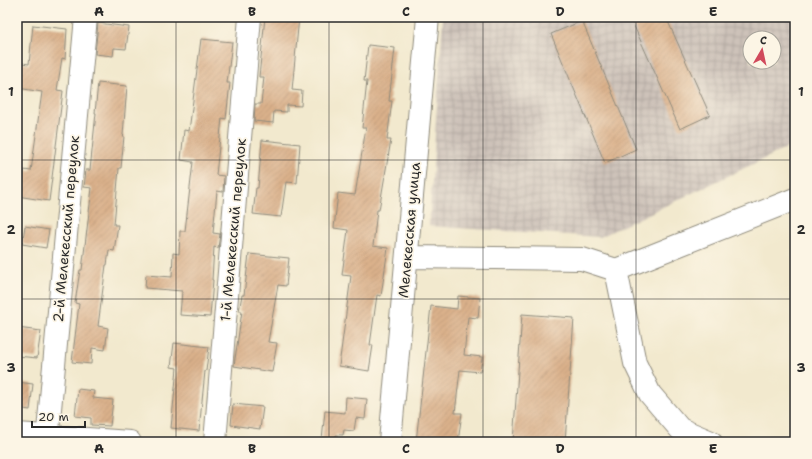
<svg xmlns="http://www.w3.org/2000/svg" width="812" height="459" viewBox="0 0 812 459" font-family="'Shantell Sans',sans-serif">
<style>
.industrial{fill:url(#industrial-grid);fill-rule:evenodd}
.building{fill:url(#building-hatch)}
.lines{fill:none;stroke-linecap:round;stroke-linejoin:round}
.minor-casing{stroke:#8e8a7c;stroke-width:24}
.minor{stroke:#fff;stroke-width:22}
.grid{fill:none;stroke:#2b2b2b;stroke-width:1;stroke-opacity:0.55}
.labels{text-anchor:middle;stroke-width:3.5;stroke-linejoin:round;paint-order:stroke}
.street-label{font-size:14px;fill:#2b2b2b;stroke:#fcf5e5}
.neatline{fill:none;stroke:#2b2b2b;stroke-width:1.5}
.grid-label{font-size:13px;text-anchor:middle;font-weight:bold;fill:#2b2b2b}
</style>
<defs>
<pattern id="industrial-grid" width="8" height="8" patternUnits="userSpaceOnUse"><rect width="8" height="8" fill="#cdc2b9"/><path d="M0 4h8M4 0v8" fill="none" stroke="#b0a79f"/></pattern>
<pattern id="building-hatch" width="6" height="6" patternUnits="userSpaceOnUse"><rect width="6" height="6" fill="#dab18b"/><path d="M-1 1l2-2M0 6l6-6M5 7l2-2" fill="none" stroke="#bb9878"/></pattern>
</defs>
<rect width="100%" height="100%" fill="#fcf5e5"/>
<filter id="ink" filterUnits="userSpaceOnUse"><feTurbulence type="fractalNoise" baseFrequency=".025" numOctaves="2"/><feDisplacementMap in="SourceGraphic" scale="8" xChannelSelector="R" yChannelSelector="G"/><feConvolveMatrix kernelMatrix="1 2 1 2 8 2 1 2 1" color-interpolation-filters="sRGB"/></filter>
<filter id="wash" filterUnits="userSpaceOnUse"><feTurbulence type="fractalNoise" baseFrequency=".012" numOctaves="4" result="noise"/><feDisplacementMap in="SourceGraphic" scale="16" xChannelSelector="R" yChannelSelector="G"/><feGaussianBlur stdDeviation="0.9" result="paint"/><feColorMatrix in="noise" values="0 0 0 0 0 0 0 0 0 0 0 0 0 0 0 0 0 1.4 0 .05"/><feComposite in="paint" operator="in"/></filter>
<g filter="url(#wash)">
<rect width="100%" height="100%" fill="#f2e9ce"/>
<!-- industrial -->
<path class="industrial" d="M443,17H795V144L600,237L429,226ZM750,38H774V62H750Z"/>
<g id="blocks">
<!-- building -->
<path class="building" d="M265,17H299L292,90L302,91L301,106L287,105V112L274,111L273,123L254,121L255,104H261L264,77H259Z
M630,17H666L710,115L680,129Z
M582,21L636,149L605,163L551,34Z
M98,23L129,27L126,49L114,48L113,56L95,54Z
M33,25L67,29L65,59L62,58L57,90L63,91L49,201L17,196V181L23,182L24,170L31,171L42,92L18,88L22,63L29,64Z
M201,39L232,42L227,83H230L226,119L222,118L216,175L224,176L223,192L217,191L213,233L220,234L218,248L214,247L212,280H213L210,317L180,315L182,291L145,288L146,275L172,277L173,253L179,254L180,231H185L193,162L181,160L184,130L189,131Z
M368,45L395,48L389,101H392L387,140H391L379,210H377L373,246L388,248L381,296L377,295L370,345H373L369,371L339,366L351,276L342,275L348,230L334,228L338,193L355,195L366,128H362L367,81H364Z
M98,83L127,86L123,135L124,136L121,168H119L114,225H118L114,251L109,250L107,265H106L98,326L108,328L105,350L92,348L91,364L72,362L79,304L75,303L80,270H82L92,188L84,187L86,170H90L96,113H95Z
M262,140L300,144L297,183L286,182L281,217L253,214L256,188H258Z
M25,226L49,230L46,248L22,244Z
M249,254L289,258L286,286L278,285L268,342L277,343L272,372L234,366L242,311H239L242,295H244Z
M458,296L480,298L478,318L468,317L464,355L482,357L480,372L460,370L455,413H462L458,442H416L431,306L457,309Z
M522,314L574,318L565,442H513Z
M17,328L41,331L37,358L17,356Z
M174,343L209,347L206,371H205L199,431L171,428L177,368L171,367Z
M17,382L33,384L30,410L17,408Z
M78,389L94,391L93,398L113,400L110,426L91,425V418L75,416Z
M346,397L367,399L365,419L356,418L354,431L344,430L343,435H336L335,442L322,440L325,411L345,413Z
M233,404L263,407L260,429L231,425Z"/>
</g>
</g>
<g filter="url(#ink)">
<use href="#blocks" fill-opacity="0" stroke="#8e8a7c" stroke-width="1"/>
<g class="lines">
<defs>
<path id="minor" d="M407,257L582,259L616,270L635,363L650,394L680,429L711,442
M616,270L795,199
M17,434L130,442
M47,442L86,17
M215,442L250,17
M390,442L428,17"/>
</defs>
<!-- minor casing -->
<use href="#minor" class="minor-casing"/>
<!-- minor -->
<use href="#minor" class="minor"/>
</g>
</g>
<!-- grid -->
<path class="grid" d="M176,17V442M329,17V442M483,17V442M636,17V442M17,160H795M17,299H795"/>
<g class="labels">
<!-- street labels -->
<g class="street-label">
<text transform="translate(66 229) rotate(-85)" y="5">2-й Мелекесский переулок</text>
<text transform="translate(233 230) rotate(-85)" y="5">1-й Мелекесский переулок</text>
<text transform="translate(409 230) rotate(-85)" y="5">Мелекесская улица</text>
</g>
</g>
<!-- margin -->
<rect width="812" height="459" fill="none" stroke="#fcf5e5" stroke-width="44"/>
<!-- north arrow -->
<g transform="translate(762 50) rotate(9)"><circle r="19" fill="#fcf5e5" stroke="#a8a49b"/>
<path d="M0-3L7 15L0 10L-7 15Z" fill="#d1495b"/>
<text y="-6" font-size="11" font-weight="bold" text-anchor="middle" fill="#2b2b2b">С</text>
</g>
<!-- scale -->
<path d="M32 421v6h53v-6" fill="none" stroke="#2b2b2b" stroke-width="2"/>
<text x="38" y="421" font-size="12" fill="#2b2b2b" stroke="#fcf5e5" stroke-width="3" paint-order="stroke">20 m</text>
<rect x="22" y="22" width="768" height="415" class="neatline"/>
<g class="grid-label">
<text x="99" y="16">A</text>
<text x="252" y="16">B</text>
<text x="406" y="16">C</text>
<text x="560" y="16">D</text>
<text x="713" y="16">E</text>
<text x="11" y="96">1</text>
<text x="801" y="96">1</text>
<text x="11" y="234">2</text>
<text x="801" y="234">2</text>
<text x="11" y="372">3</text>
<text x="801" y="372">3</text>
<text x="99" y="453">A</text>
<text x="252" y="453">B</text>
<text x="406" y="453">C</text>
<text x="560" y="453">D</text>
<text x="713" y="453">E</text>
</g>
</svg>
